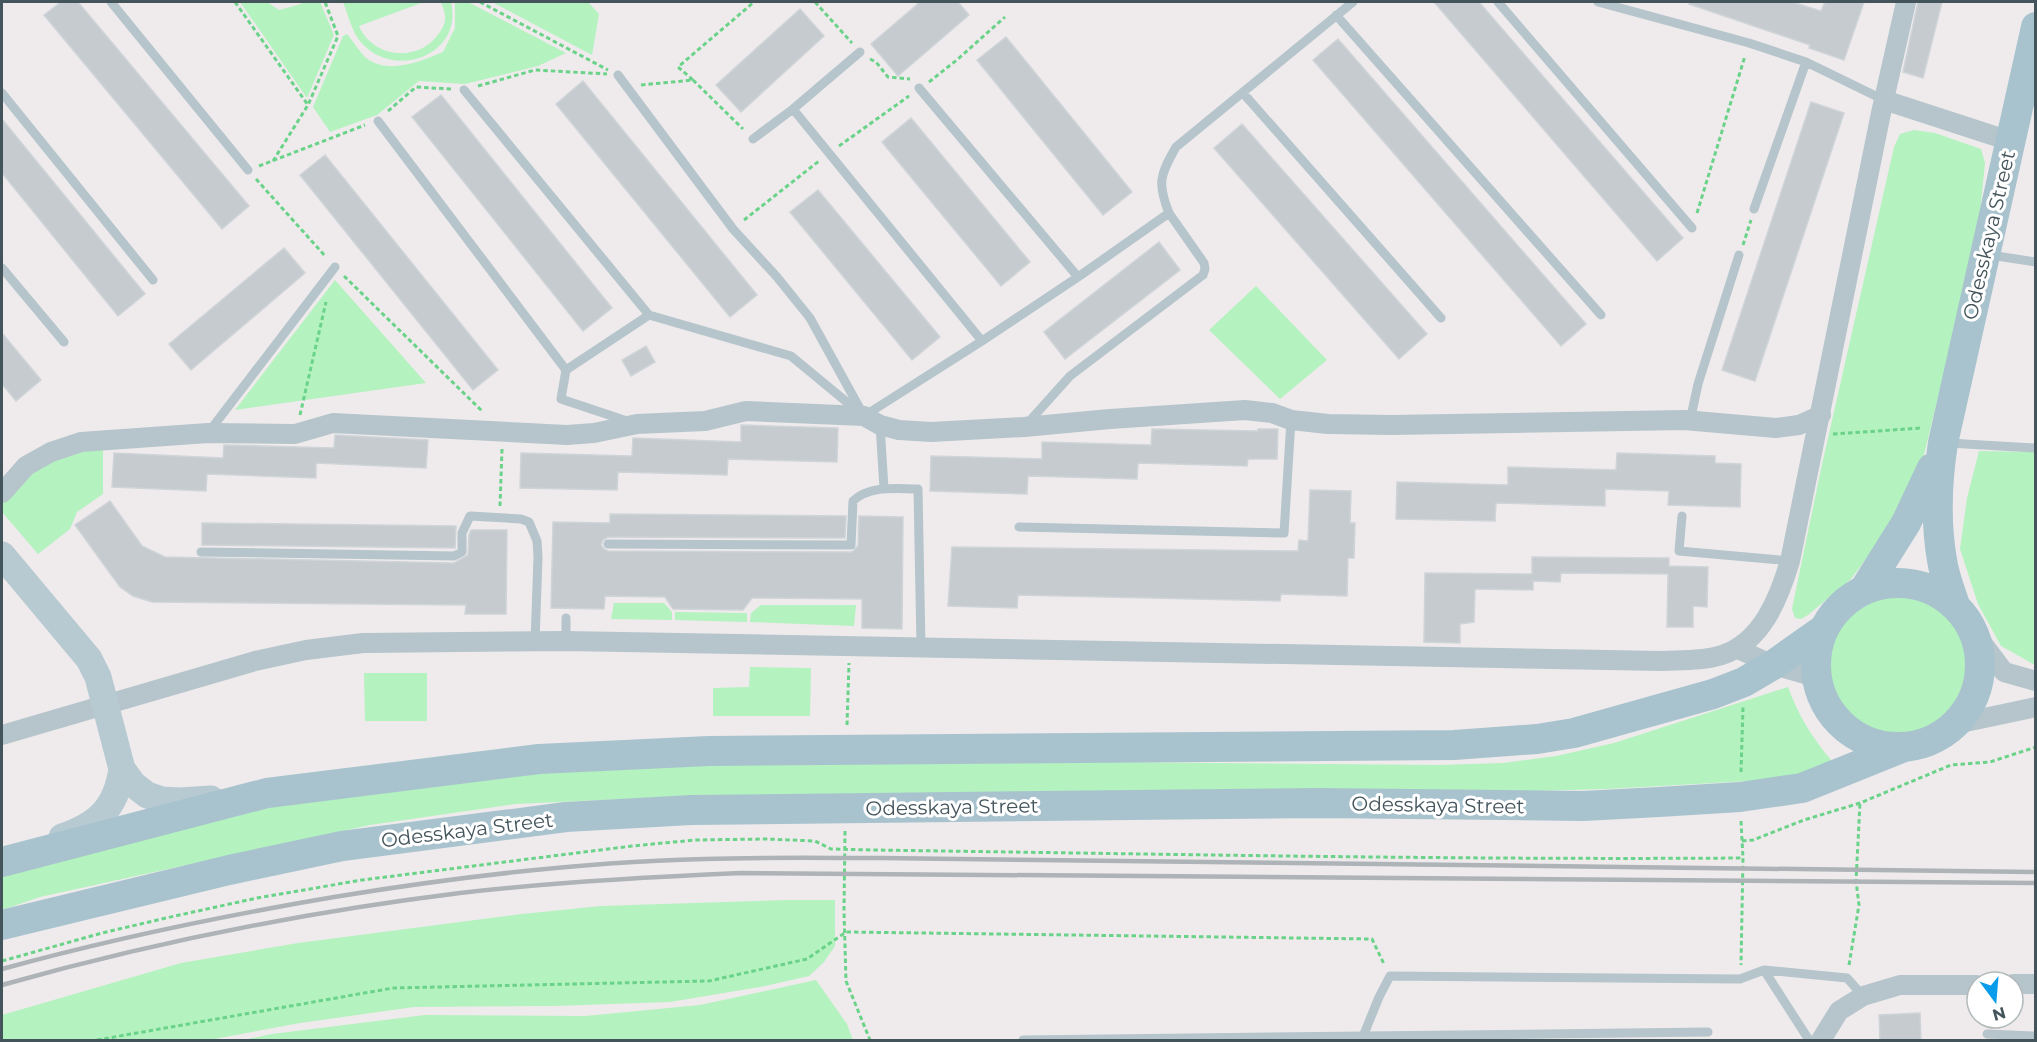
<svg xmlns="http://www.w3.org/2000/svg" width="2037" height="1042" viewBox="0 0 2037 1042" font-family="Montserrat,sans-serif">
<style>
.green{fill:#b4f2bf}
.building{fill:#c5cbcf;stroke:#cfd4d8;stroke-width:1.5}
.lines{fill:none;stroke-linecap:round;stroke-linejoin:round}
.path{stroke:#6ad389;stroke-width:3;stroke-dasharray:4.5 3;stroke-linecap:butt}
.lane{stroke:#b5c5cb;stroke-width:9}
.street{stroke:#b5c5cb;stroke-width:20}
.secondary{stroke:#b7cad2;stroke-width:27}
.primary{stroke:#a8c3ce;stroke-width:30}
.rail{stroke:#adb3b7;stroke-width:4.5}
.labels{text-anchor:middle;stroke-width:6;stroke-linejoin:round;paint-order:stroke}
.street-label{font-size:20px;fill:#43545b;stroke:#fff}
</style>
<rect width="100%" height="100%" fill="#efebec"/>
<!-- green -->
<path class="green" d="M240,2H267L279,10L301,4L304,2H320L334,35L307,98Z
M343,2H424L359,26C372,57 416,63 437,36C440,32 445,25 445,20C446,15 443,7 441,2H451C464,56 392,82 359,40C351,29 348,14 343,2Z
M455,2H468L566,53L538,66L465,84L419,81L377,115L330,132L313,107L343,36L347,34C353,41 359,51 365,57C387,76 421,61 443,52L455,28Z
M492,2H588L599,14L592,55Z
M1914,130L1935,133L1981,149L1985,163L1978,233L1923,459L1887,531L1851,579L1808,615L1801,619L1795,618L1792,609L1794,599L1821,469L1894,147L1900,134Z
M335,280L426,383L235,410Z
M1256,286L1327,360L1280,399L1209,330Z
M103,446V494L77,512L70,529L38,554L2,512V502L42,464L81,448Z
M1979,451L2035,452V665L2001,646L1978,604L1960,549L1967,498Z
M1828 664a71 71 0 1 1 142 0a71 71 0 1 1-142 0Z
M614,603H664L672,612V620L611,619Z
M761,605H856L854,626L750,622L751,613Z
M675,612L747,613V622L675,620Z
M750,667L811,668L810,716H713V688L749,687Z
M364,673H427V721H365Z
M1788,687C1798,715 1813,739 1832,761L1800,778L1607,789L1291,798L711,795L515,804L370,825L40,897L2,910V871L273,799L534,769L858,760L1440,765L1503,763L1556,756L1614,743Z
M788,900H835V946L824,962L809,976L765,986L670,1002L554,1006L414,1007L300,1023L209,1040H2V1015L181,963L298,943L522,914L601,906Z
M816,980L847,1024L853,1040H243L272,1034L425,1015L585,1016L700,1005Z"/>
<!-- building -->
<path class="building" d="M61,2H78L249,206L222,229L44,15Z
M920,2H958L969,15L898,76L871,44Z
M1434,2H1479L1683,238L1657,261Z
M1690,2H1792L1821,11L1825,2H1864L1844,60L1809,48L1810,45L1689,4Z
M1918,2H1942L1923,78L1903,72Z
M800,9L824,36L741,112L716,85Z
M1006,37L1132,192L1103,215L977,60Z
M1338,39L1586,324L1561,346L1313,60Z
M583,81L757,295L730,317L556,104Z
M441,95L612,308L583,331L412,117Z
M1811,102L1844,113L1755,381L1722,370Z
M911,118L1030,262L1001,286L882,142Z
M2,119L145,294L118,316L2,173Z
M1242,124L1427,334L1399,359L1214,148Z
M325,155L498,370L473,390L300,175Z
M818,190L940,337L912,360L790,212Z
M1159,242L1180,270L1065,359L1044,332Z
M284,248L305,273L191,370L169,344Z
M2,333L41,380L16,401L2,384Z
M646,346L655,362L631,376L622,360Z
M741,425L838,428L837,462L728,459L727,475L618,472L617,490L520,488L521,453L632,456L633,438L741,442Z
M1152,429L1258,431V429H1278L1277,459H1248L1247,466L1138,463L1137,479L1028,476L1027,494L930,491L931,456L1042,459V442L1151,445Z
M335,435L428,440L426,468L316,463V478L207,474L206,491L112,487L114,453L223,458L224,445L334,448Z
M1617,453L1715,456V463L1741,464L1740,507L1668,505L1669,491L1605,489V506L1496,503L1495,521L1396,519L1397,482L1508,485V467L1616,470Z
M1310,490L1351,491L1350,523H1355L1354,558H1348L1347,596L1281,594L1280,601L1018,595L1017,608L948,606L952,547L1298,551L1299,540L1308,541Z
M110,501L142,546L165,557L454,563L468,555L469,535L471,530H507L506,614H465L466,605L152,602L133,596L120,587L75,525Z
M610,514L846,516L845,538L608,537L603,540L601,545L604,549L608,551L852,552L858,546L859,516L903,517L902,629L862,628V599L752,598L743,610L673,609L665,597L605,596L604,609L551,608L553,522L610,523Z
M202,523L456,526L455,548L202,545Z
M1532,557L1669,558V566L1708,567L1707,607L1693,606V627H1667L1668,574L1561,573L1560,582L1533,581V590L1475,589L1474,622L1460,624V643L1424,642L1425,573L1532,574Z
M1920,1013L1921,1041H1880L1879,1015Z"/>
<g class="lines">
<!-- path -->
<path class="path" d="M235,2L308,105
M480,2L608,70
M815,2L852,43
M870,59L876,62L888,77L910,79
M693,80L743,129
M929,82L958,59L1005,17
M641,85L693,80L678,67L754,2
M478,86L535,70L607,74
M388,111L416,87L451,89
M839,146L909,96
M273,161L308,105L338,36L325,2
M259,166L365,125
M256,179L326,257
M1697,213L1745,56
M744,220L819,161
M1743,245L1751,220
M344,276L483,412
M300,415L326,302
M1833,434L1921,428
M500,506L502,449
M847,725L849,663
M1741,772L1743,707
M1741,821L1743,858
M845,831L844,911L846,981L870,1040
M1742,841L1753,840L1804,820L1860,803L1951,765L1990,762L2036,747
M2,961L102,933L166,918L257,898L362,880L632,846L695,840L766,839L815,841L831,849L872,850C1163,854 1453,860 1743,858L1741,965
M1849,965L1859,905L1856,881L1860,803
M97,1040L393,988L709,981L807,959L846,932L1372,939L1384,964"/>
<!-- lane -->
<path class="lane" d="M111,2L248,170
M1498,2L1692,228
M1598,2L1749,43L1806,62L1884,100
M1336,15L1601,315
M618,75L733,229L777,277L810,318L864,416L982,341L1078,277L1169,213C1157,183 1160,175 1176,147L1353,2
M919,88L1078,277
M464,90L649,315
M2,93L153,280
M1243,93L1441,318
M793,109L982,341
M378,121L566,370L561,399L627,421
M753,139L793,109L860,52
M1754,209L1806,62
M1990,255L2036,262
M2,268L64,342
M566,370L649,315L791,356L860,413
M1690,421L1698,384L1739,255
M880,425L884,488
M1026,425L1070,376L1203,275L1205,269L1204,263L1169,213
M208,433L335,267
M1948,443L2036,448
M1682,516L1679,551L1790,561
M1019,527L1284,533L1291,420
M608,544L851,545L853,501C870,485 896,489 918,489L921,647
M201,552L454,556L462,552V533L470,516L521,519L529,522L537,541L538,557L535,642
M566,618V641
M1764,970L1847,978L1863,996
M1987,1034L2036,1036
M1362,1039L1379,997L1390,976L1740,979L1764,970L1809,1040
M1023,1040L1708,1032"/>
<!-- street -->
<path class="street" d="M1884,100L2010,141
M2,493L26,466L51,452L81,442L208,433L295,434L333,423L567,435L594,433L637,424L705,421L746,411L864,416L880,425L899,430L931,432L1024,427L1110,419L1245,410L1272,413L1291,420L1328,424L1391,425L1684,420L1776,428L1799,425L1821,415
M1974,632L2004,672L2036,681
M1738,649L1773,665L1816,677
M1956,724L2036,707
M2,735L255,661L306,650L363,643L566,641L1662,661C1682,660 1703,661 1722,655C1762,642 1779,598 1790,561L1881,113L1906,2
M2013,984H2036
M1821,1040L1839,1011L1863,996L1900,985H1977"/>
<!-- secondary -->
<path class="secondary" d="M2,555L89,659L98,677L122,769L133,784L147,795L162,800L180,801L211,799
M62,837C99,824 116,808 122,769"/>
<!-- primary -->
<path class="primary" d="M1816 665a82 82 0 1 1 164 0a82 82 0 1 1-164 0Z
M1864,590L1906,523L1932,468
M1955,605C1950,590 1944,575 1942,560C1935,520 1937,482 1943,443L2036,27
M2,862L267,793L539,759L709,751L1454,745L1537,739L1574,733L1713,694L1744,682L1773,665L1824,629
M2,925L229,870L342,846L566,817L691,810L1318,803L1583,806L1659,802L1740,797L1802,788L1904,747"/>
<!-- rail -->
<path class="rail" d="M2,969C111,939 222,916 334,897C456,877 580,862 704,859C763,857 822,858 881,858L2036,872
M2,985C151,943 306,912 460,893C553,882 647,877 741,873L2036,883"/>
</g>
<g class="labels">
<!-- street labels -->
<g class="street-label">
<text transform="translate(1989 235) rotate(-77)" y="7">Odesskaya Street</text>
<text transform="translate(1438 805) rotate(1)" y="7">Odesskaya Street</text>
<text transform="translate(952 807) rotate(-1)" y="7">Odesskaya Street</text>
<text transform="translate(467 830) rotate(-7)" y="7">Odesskaya Street</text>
</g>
</g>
<!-- border -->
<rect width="2037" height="1042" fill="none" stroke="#43545b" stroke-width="6"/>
<!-- north arrow -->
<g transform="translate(1995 1000) rotate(164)"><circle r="28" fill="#ffffff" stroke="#b4bbbd" stroke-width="1.5"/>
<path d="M0-4.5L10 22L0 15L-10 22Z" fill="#099ceb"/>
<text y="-9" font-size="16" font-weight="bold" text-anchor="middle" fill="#43545b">N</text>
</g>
</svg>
